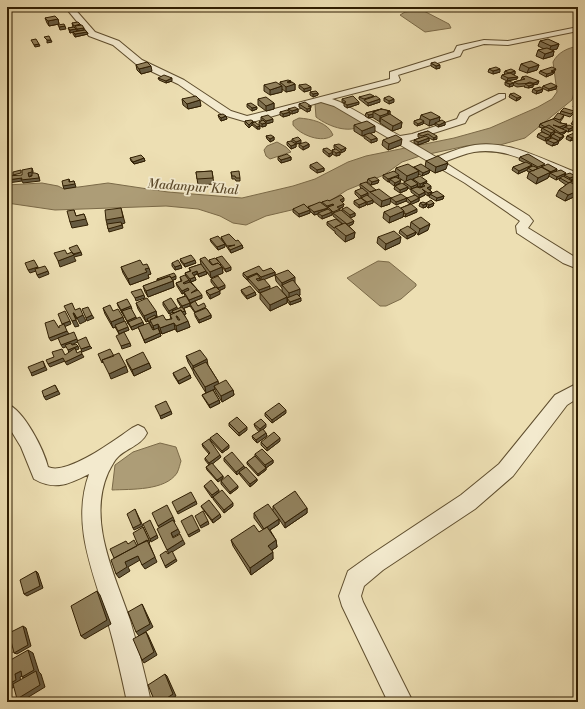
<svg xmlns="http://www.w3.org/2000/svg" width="585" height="709" viewBox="0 0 585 709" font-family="'Libre Bodoni',serif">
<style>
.water{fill:#ad9d77;stroke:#7b6a48}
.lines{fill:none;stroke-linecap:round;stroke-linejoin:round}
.minor-casing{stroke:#5f4e2e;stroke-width:2}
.minor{fill:#f3eace;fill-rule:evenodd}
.wall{fill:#7e7051;stroke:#301e02;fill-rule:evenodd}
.shaded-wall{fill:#665b42;stroke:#301e02}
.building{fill:#92825e;stroke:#301e02;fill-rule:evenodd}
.labels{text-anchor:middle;stroke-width:3.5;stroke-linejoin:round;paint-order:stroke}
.far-water-label{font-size:13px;font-style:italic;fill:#5c4a2b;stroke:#f3eace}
</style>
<rect width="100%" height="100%" fill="#eddfb3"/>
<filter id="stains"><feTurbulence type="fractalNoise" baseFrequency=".005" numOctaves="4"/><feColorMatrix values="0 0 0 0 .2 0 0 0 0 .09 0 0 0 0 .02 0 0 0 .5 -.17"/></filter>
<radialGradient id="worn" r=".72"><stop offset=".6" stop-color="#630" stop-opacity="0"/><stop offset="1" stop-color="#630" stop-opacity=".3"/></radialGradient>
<!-- water -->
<path class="water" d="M422,10L449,24L451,28L425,32L400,15L405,12Z
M578,46V63L575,77L576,85L572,100L525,138L500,145L487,144L466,146L420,156L402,162L384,175L347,190L330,201L266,216L246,225L233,223L220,216L198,209L166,206L55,210L7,203V185L42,183L58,186L64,189L108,183L168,192L242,198L293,186L315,179L348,162L366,156L454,138L490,128L538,107L552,99L557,92L553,62C558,52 568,48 578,46Z
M321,102L331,103L366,122C353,136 329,127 316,117L315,104Z
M299,118C311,119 328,122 333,135C323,144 300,135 293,125V121Z
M277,142L286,147L291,152L270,159L266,156L264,150L267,146Z
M378,261L389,262L416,284V286L401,299L386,306H380L347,278Z
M160,443L176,447L181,461C180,464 179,469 177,473C165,491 131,489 112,490L115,465L133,452Z"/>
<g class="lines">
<defs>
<path id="minor" d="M65,7H73L95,32L119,41L142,60L184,80L231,111L247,116L390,79V72L454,52L457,46L484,40L508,41L578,27V31L508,45L484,44L463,50L460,56L398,75L400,80L398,82L332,99L340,102L400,136L412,134L457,119L460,113L499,94H505V98L469,116L465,123L409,141L436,157C449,153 461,147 475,145C511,140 545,161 578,173V180C542,172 513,146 474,152C464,154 454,158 444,162L529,216L533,221L528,228L578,259V269L563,263L517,233L516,226L520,221L465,183L334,106L321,102L256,121L247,122L223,115L178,84L136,64L113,45L89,36Z
M578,383V398L567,405L513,476L475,509L383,570L364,586L361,596L363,602L413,702H388L342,606L339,596L348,571L369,556L461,495L499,464L555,395Z
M7,404C24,410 44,450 48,467C67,476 116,439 132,428L138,425L144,428L147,433C141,446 126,448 117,458C114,461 110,469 108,473C87,521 115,575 130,620C138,647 145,674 151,702H127C121,674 115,646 107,619C93,571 71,524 89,474C69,484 55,491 34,479L21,447L7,424Z"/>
</defs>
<!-- minor casing -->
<use href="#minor" class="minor-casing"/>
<!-- minor -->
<use href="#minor" class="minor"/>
</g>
<!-- wall -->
<path class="wall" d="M45,18L58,19L59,24L49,26L47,23Z
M72,23L80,24L87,32L88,34L75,37L73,34V32L70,33L69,30L68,28L73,27Z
M540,41L559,44L557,49L552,50L554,51L553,56L543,59L536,56L538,50L544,49L538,46Z
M431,63L440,68L436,69L431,66Z
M521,64L539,65L537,70L527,73L519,70Z
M136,65L152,71L141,74L137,70Z
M489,69L500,72L493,74L488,72Z
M505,71H515V74H513L517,79L507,81L501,78L502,75L505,74L504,73Z
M540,71L555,72H554L553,74L546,77L539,73Z
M522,77L538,84L533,85V87L528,88L524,87L525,86L517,87L513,85L514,82L521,80Z
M158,78L172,81L166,83L159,80Z
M280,82L291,83L295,84V90L286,92L282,89V92L270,95L264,91V85H280Z
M505,82L513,86L509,87L505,85Z
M299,85L311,90L304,92L299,88Z
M543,86L556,89L548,91L542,88Z
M533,89L542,92L536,94L532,92Z
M310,92L318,93V95L313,97L310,95Z
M510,94L521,97L520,99L516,101L509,97Z
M359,97H374L380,102L368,106L359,99Z
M384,98L394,102L389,104L384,101Z
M182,99L201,106L188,109L183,105Z
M258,99L274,103V109L266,111L258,105Z
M342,99L359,104L347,108L344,106V103L342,102Z
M578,99V108L573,107L574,104Z
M247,104L257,109L252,111L247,107Z
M299,104L311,106L310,111L307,112L299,107Z
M288,109H298V112L292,114L290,113V115L283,117L280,115V112L288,111Z
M382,109L390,111V115L402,122L401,128L392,131L380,123V122L372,117H373L368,118L365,116L366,113Z
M561,111L573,114L570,117L564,115L563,118L560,122L566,126L574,127L573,130L568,132L566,131L565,133L561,135L564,136L562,139L559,141L551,137L552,135L550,136L541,131L542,128L539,127L540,124L553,119L554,118L560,114Z
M218,115L226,116L227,119L221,121L219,118Z
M421,115L440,117L439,121L445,122V125L438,127L435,125V124L429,126L424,123L423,124L417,126L414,124V121L420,119Z
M578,115V126L571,124L573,121Z
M261,117L273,122L266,124V126L262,127L259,125V122L262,121L261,120Z
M245,121L253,122L260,129H257L252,125L249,128L245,124Z
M354,125L375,132L370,133L377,138V141L371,143L364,138V136H362L354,131Z
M428,131L437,139L433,140L429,138V141L418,145L414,143V140L420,138L418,137V134Z
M538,134L551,136L550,138L558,144L552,146L546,143L547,141H545L537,137Z
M578,135V138L570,141L566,139L567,136Z
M266,136L274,137V140L270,142L267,139Z
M292,139L301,143L296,144V147L291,149L287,145V142L292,141Z
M383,140L401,145L388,150L382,145Z
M299,144H309V147L303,150L299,147Z
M334,145L346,148L345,151L340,153V155L336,156L332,154V155L329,157L323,152V149L332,152V150L335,149L334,148Z
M278,157H291V160L281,163L278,160Z
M520,157L544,166L557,169L556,172L565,175L574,179L571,180L572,181L578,178V195L565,201L556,196L559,190L566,185L559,180L560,178L556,180L549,176L548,178L536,184L527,178L529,172L527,171V170L518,174L512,170L513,167L525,163L519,160Z
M130,158H144L145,161L134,164L131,161Z
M426,161L446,169L435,173L425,167Z
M310,165L324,168V171L317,173L310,168Z
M413,167L430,170L429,173L422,176L419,174L411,180L413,181V179L427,183L431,189H429L432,192V193L444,196L443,199L436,201L429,197L430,195L428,196L425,194V195L419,198L411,192V190L408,188L407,190L400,193L394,189L395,186L404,184V182H405L398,177L397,178L400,183L394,186L389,182L390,181L388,182L383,178V175L395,172L396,168ZM418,186L420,187L423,186L422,187L420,188L418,187Z
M212,171L214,184L198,185L196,172Z
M231,172L240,178V181H236L235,179H232Z
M368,179L379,180L378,183L371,185L367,182Z
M360,184L390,204L381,207L373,201V203L367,205L366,204V205L359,208L354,204V201L360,199L355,194V191L362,189L360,187Z
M391,198H407L406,201L396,205L390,201Z
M407,198H419V201L411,204L417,212L405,217L404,216L403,217L389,223L383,218L384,212L401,208L410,204L406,201Z
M329,201H344L342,202L344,204L343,207L339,209L340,210L342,211V209L355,213V216L350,218L353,224L349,226L355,232L354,238L345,242L335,233V231H334L327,225V222L343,224L333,216V215L332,213V215L322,219L318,216V214L314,215L310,211V213L299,217L293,212V209L308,208V207L321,203L322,202Z
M420,203H434L433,206L428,208L426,206V207L423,208L419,206Z
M411,222L428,230L418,235L416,232L415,235L407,239L399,233L400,230L410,228Z
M221,237L236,241L242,245L243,248L231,253L222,240Z
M378,237L400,243L385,250L377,243Z
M210,239L225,247L218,250L211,242Z
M216,258L231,270L226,272L222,267L223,273L211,278L207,272V274L199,277L197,274L194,276L196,280L191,282L197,289L202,298L190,303L207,309L211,315V318L199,323L195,316V313L190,306L184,308L186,314H184L190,327L177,332L175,329L162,334L159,330L161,336L145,343L138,327L154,330L148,321L146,322L138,309L136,303L156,311L157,317L166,320L171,319L170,315L173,314V312L169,314L163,305V302L178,309L181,307L178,302L177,299L185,296L184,293L182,294L177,286L176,283L181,281L180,277L189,282H190L186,276L185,273L190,271L189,268L201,264L200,259L210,263L209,260H217Z
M180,259L196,263L185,267L181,262Z
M172,263L182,268L175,270L172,266Z
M143,265L151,274L148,275L149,278L130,285L123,273L121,267Z
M263,271L275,272V275L264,279L259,293L248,281V280H247L243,276V273Z
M275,275L295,283L300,295H299L301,301L290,305L287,301V298H288L282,291V288L276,281Z
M157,279H176L173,280L174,287L148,297L145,292L143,286L157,281Z
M211,279L225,288L219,291L220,294L210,299L207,294L206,291L215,287L211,282Z
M241,290L255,292L256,295L247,299L242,293Z
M260,293L287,297V303L270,311L260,299Z
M117,303L132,309H131L136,318L144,325L132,330L118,306Z
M103,308L113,311L124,321L129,330L119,334L115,327L113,328L105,314Z
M186,356L208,365L218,381V383L233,390L234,395L222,402L215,391V389L213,390L219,400L220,403L210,408L203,397L202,395L206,393L194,374L193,371L188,362Z
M126,360L149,363L151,368L134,376L128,365Z
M173,373L190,375L191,378L179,384L174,376Z
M265,413H286L272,423L265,416Z
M229,423L247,430L239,436L229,426Z
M254,424L266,427L263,430L266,433L267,436L257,443L253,439L252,436L259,432L255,427Z
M210,438L229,448L222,453L210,440Z
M280,441L267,451L261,445V442Z
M202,444L221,457L212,464L223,476V478L218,482L207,470L206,467L209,465L205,460V458L209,454L203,447Z
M255,454L273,460V463L266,468V470L258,476L247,464V462L255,456Z
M224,458L245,468L257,479V481L250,487L240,475L239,473L237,475L224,461Z
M221,481L238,488L230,494L221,484Z
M204,486L219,492L233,506L224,513L213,499V497L212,498L205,488Z
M201,506L221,517L213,523L202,508Z
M273,506L307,508V513L285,528L279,519V524L270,530L276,540L277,547L272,550L273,559L251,575L233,546L231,540L259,532L263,530L254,518V513L273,510Z"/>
<!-- shaded-wall -->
<path class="shaded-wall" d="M58,19L59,24L49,26L48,21Z
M65,26L66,29L60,30L59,27Z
M84,28V30L78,31L77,29Z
M76,29L77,31L70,33V30Z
M87,32L88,34L75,37V34Z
M47,40H51L52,42L47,43Z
M39,44L40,46L35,47L34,45Z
M559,44L557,49L549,51L551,46Z
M554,51L553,56L543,59L545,54Z
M440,65V68L436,69V66Z
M539,65L537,70L527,73L529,68Z
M151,66L152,71L141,74L139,69Z
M500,69V72L493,74V71Z
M556,69L553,74L546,77L547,74L551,71Z
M515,71V74L508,76L509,73Z
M518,77L517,79L507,81L508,78Z
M172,78V81L166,83V81Z
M291,81V85L295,84V90L286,92V87L287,82Z
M539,81L538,84L533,85V87L528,88L529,86L533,84L534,83Z
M514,83L513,86L509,87L510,84Z
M282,86V92L270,95V90Z
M557,86L556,89L548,91L549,89Z
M311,87V90L304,92V89Z
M543,89L542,92L536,94L537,91Z
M318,93V95L313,97V94Z
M521,97L520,99L516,101L517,98Z
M380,99V102L368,106V103Z
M394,99V102L389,104V101Z
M200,100L201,106L188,109L187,104Z
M359,102V104L347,108V105Z
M274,103V109L266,111V106Z
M308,106H311L310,111L307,112V109Z
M257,107V109L252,111V108Z
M298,109V112L292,114V111Z
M390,111V116L380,118V122V116L387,112Z
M290,112V115L283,117V114Z
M373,114V117L368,118L369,115Z
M226,116L227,119L221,121V118Z
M440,117L439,123H435V124L429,126L430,120Z
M273,119V122L266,124V126L262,127V124L266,123V121Z
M253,121V124L252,123V125L249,128V125Z
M424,121L423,124L417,126L418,124Z
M402,122L401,128L392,131L393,126Z
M445,122V125L438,127L439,125Z
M567,124L566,127H565L564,128L559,130L560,127Z
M260,126V129H257V127Z
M375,126V132L362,136V131Z
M574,127L573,130L568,132L569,129Z
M555,131L554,134H553L552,135L550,136L551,133Z
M567,131L565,133L559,136L560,133Z
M437,136V139L433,140L434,138Z
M551,136L550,139L547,140L545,141L546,138Z
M564,136L562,139L559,141L560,138Z
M578,136V138L570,141L572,138Z
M274,137V140L270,142V139Z
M377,138V141L371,143V140Z
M429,138V141L418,145V142Z
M402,139L401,145L388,150L389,144Z
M301,140V143L296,144V142Z
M559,141L558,144L552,146L554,143Z
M296,144V147L291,149V146Z
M309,144V147L303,150V147Z
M346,148L345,151L341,153V150Z
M333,152L332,155L329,157V154Z
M340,152V155L336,156V153Z
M291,157V160L281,163V160Z
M144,158L145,161L134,164L133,162Z
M448,163L446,169L435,173L436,167Z
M532,165L530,168H528L527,170L518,174L519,171Z
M32,168L33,171V175L30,176V179L38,174L39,177L40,181L23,183L22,181L8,183L7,180L29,177L28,173Z
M324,168V171L317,173V170Z
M557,169L556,172L550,173L548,178L536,184L538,178Z
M430,170L429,173L422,176L423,173Z
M419,171L418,177L406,182L407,176Z
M566,173L564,177L560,178L556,180L557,177Z
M399,175L398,178L391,180L390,179V181L388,182V179Z
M575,176L574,179L568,181L570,178Z
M69,179L70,182L74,181L76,187L64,189L63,186Z
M379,180L378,183L371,185L372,182Z
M401,180L400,183L394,186L395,183Z
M427,181L426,184H423V186L420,187V184Z
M418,184L417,187L411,189V190V187Z
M431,186V189L426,191L427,188Z
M408,187L407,190L400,193V190Z
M578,191V195L565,201L568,195Z
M425,192V195L419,198V195Z
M432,192V195L430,194V195L428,196V193Z
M368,193V196L361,198V199V196Z
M444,196L443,199L436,201L437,198Z
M344,198V201L339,203L340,200Z
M391,198L390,204L381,207L382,201Z
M407,198L406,201L396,205V202Z
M419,198V201L410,205L411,202Z
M373,200V203L367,205V202Z
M366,202V205L359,208V205Z
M434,203L433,206L428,208L429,205Z
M333,204V207H328L327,212L318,213V214L314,215V212L326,209L327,206Z
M344,204L343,207L336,210L337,207Z
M427,204L426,207L423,208V205Z
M121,208L125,223L122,224L123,228L109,232L106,220Z
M417,209V212L405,217L406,214Z
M74,210L76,216L84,214L88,225L72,228L70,222Z
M310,210V213L299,217V214Z
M404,211L403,217L389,223L390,217Z
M332,212V215L322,219V216Z
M355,213V216L350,218V215Z
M354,221L353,224L347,227V224Z
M430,224L428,230L418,235L420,229Z
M355,232L354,238L345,242L346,236Z
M416,232L415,235L407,239V236Z
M401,237L400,243L385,250L386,244Z
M225,244V247L218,250L217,247Z
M242,245L243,248L231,253L230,250Z
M81,252L82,255L74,257L76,261L60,267L58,261Z
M8,260L9,263L7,272V263Z
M195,260L196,263L185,267L184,264Z
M181,265L182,268L175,270V267Z
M38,267L39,270L30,273L28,270Z
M222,267L223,273L211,278L210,272Z
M231,267V270L226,272L225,269Z
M149,268L151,274L148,275L149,278L130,285L128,279L145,269Z
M48,271L49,274L39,278L37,275Z
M197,271V274L192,276V273Z
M206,271L207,274L199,277L198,274Z
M275,272V275L261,281V277Z
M257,273V276L248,278V280H247V277Z
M176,276V279L160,285L159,282Z
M195,277L196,280L191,282L190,279Z
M295,277V283L282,286V283Z
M260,278V281L256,282V279Z
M189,280L190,283L184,286L183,283Z
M173,281L174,287L148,297L146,291Z
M225,285V288L218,291V288Z
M270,286V289L259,293V290Z
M188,288L189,291L184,292V293L182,294V291Z
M300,289V295L289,299V293Z
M220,291V294L210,299V295Z
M255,292L256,295L247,299L246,296Z
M144,295L145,298L136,301L135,298Z
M202,295V298L190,303L191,305L190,304V306L182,309V306L190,303L189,300Z
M287,297V303L270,311V305Z
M301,298V301L290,305V302Z
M131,306L132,309L122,313L121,310Z
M177,307L178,310L172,311L173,312L169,314V311Z
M156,311L157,317L147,319L148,321L146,322L144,316Z
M185,311L186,314L176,318L175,315Z
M73,313H74L77,319H76Z
M83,315L86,321L80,324L77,318Z
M92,315L94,318L87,321L86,318Z
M211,315V318L199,323V320Z
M123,317L125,323L113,328L111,322Z
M136,317L137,320L128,324L127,321Z
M76,320L79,326L75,327L72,321Z
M70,321L71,324L64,327L62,324Z
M188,321L190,327L177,332L176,326Z
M143,322L144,325L132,330L131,327Z
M174,323L175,329L162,334L160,328Z
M158,324L159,330L155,332L153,326Z
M128,327L129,330L119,334L118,331Z
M67,331L69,334L51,341L49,338Z
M160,333L161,336L145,343L144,340Z
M77,339L78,342L63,348L61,345Z
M130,343L131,346L122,349L121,346Z
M78,346L79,349L69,353L68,350Z
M90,346L92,348L82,352L81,349Z
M82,354L84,357L67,365L65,362Z
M63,358L65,361L50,367L48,364Z
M207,359L208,365L195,371L193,369V366Z
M43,361L47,370L32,376L31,373Z
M149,363L151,368L134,376L132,370Z
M126,366L128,372L111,379L109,374Z
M190,375L191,378L179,384L178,381Z
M218,381L219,387L214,386L215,389L206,393L205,387Z
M55,385L60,394L46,400L44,397Z
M233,390L234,395L222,402L221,396Z
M219,400L220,403L210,408L209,405Z
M286,410V413L272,423V420Z
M171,411L172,414L161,419L160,416Z
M266,424V427L260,432V429Z
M247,427V430L239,436V433Z
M266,433L267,436L257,443L256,440Z
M280,438V441L267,451V448Z
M229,445V448L222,453V451Z
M220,455L221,457L210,466L209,463Z
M273,460V463L266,468V470L258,476V474L266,468L265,465Z
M244,466L245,468L237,475L236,472Z
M223,476V478L218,482L217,480Z
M257,479V481L250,487V484Z
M238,486V488L230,494V492Z
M219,490V492L212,498V495Z
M196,501L197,504L178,514L177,512Z
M233,503V506L224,513V510Z
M307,508V513L285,528V523Z
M135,509L143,526L134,530L133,528Z
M220,514L221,517L213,523L212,520Z
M173,517L175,522L161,530L158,526Z
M279,519V524L265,533L264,529Z
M208,521L209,524L201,528L200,526Z
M143,527L150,542L149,543L157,562L145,569L142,565Z
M178,529L180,533L173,537L171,533Z
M199,529L200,531L189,537L188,535Z
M157,535L158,538L151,542L150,539Z
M183,540L185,544L169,554L167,550Z
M276,540L277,547L269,552L268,546Z
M273,552V559L251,575L250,568Z
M138,556L140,560L128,567L130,571L119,578L116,574L125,562Z
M176,559L177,561L166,568L165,566Z
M36,571L38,573L43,588L27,596L24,594Z
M97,591L100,595L111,624L85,639L81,636Z
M142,604L144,608L153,627L139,636L136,632Z
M23,626L26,628L31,646L17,654L14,653Z
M146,632L148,635L157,655L144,663L142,660Z
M7,635H8L12,653L7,656Z
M28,650L33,653L39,672L41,674L45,687L22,701L17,699L27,679L22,677Z
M21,671L26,674L20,677L21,683L9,690L7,689V685L15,674Z
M165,674L167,676L176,696L167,702H161Z"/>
<!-- building -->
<path class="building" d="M55,16L58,19L48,21L45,18Z
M78,22L80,24L74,26L72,23Z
M64,24L65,26L59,27L58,25Z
M82,25L84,28L77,29L75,26Z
M74,27L76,29L70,30L68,28Z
M85,30L87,32L75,34L73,32Z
M49,36L51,40H47L44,37Z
M36,39L39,44L34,45L31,40Z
M548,39L559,44L551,46L540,41Z
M547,48L554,51L545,54L538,50Z
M531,61L539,65L529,68L521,64Z
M147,62L151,66L139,69L136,65Z
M435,62L440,65L436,66L431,63Z
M496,67L500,69L493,71L489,69Z
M552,67L556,69L551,71L554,72L547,74L540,71Z
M511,69L515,71L509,73L505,71Z
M510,73L518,77L508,78L502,75Z
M164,75L172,78L166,81L158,78Z
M526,76L539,81L534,83L518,84L514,82L525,79L522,77Z
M288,80L291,81L287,82L289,83L292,82L295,84L286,87L280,82Z
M509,81L514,83L510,84L505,82Z
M276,82L282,86L270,90L264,85Z
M530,82L534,84L529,86L525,84Z
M551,83L557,86L549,89L543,86Z
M306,84L311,87L304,89L299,85Z
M540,87L543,89L537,91L533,89Z
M316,91L318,93L313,94L310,92Z
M514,93L521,97L517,98L510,94Z
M370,94L374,96L364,99L359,97Z
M196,96L200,100L187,104L182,99Z
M353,96L359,102L347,105L344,103L346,102L342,99Z
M376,96L380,99L368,103L364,100Z
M389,96L394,99L389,101L384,98Z
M266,97L274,103L266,106L258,99Z
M578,99V105L574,104Z
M305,102L311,106H308L311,108L307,109L299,104Z
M251,103L257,107L252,108L247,104Z
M295,107L298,109L292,111L288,109Z
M564,108L574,111L571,114L561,111Z
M381,109L390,111L387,112L389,113L380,116L373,112Z
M381,109L373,112V114L369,115L366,113L381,109H382Z
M287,110L290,112L283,114L280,112Z
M431,112L440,117L430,120L421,115Z
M558,113L564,115L560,120L554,118Z
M223,114L226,116L221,118L218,115Z
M390,114L402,122L393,126L380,118Z
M268,115L273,119L266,121L261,117Z
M576,117L578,118V122L573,121Z
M420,119L424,121L418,124L414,121Z
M553,119L560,123L567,124L560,127L553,125L567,131L560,133L549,125L545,127L540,124Z
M251,120L253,121L249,125L245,121Z
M263,120L266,123L262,124L259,122Z
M442,120L445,122L439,125L435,123Z
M367,121L375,126L362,131L354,125Z
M255,122L260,126L257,127L252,123Z
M569,125L574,127L569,129L565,127Z
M546,127L555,131L551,133L542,128Z
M428,131L437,136L434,138L428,134L422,136L418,134Z
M542,132L551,136L546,138L538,134Z
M556,132L564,136L560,138L553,134Z
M370,133L377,138L371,140L364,135Z
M574,133L578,135V136L572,138L567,136Z
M271,135L274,137L270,139L266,136Z
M396,135L402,139L389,144L383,140Z
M426,136L429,138L418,142L414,140Z
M298,137L301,140L296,142L292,139Z
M552,138L559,141L554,143L547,140Z
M291,141L296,144L291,146L287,142Z
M306,142L309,144L303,147L299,144Z
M339,144L346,148L341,150L334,145Z
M327,148L333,152L329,154L323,149Z
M336,149L340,152L336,153L332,150Z
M287,154L291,157L281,160L278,157Z
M528,154L545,164L538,167L520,157Z
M141,155L144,158L133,162L130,158Z
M438,156L448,163L436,167L426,161Z
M317,162L324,168L317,170L310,165Z
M526,162L532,165L519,171L513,167Z
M408,164L419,171L407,176L396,168Z
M421,164L430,170L423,173L414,167Z
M548,164L557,169L550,172L541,167Z
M533,166L538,168L533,171L528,168Z
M542,167L551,172L538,178L529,172Z
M32,168V172L28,173L29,177L32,176V173H35L38,174L39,178L21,180L22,178L7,180V176L22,175V170Z
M21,170V173L13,175V172Z
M561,170L566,173L557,177L550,173Z
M212,171L213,178L197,179L196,172Z
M239,171L240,178H236L235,176H232L231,172Z
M394,171L399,175L388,179L383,175Z
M570,173L575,176L570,178L564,175Z
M420,176L427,181L420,184L413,179Z
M563,176L572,181L569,183L560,178Z
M375,177L379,180L372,182L368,179Z
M396,177L401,180L395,183L390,179Z
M578,178V185L571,181Z
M69,179V182L74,181L75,184L63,186L62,181Z
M411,179L418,184L411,187L404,182Z
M366,182L376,190L370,192L360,184Z
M570,182L578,187V191L568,195L559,190Z
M402,183L408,187L400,190L395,186Z
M427,183L431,186L427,188L432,192L428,193L422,189L425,192L419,195L411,189L417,187L420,188L425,186L423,184Z
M362,188L368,193L361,196L355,191Z
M379,189L391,198L382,201L370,192Z
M437,191L444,196L437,198L430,194Z
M401,194L407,198L396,202L391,198Z
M341,195L344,198L340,200L344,204L337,207L340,209L333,212L328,207L334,205L333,204L327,206L322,202L328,200L329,201Z
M367,195L373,200L367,202L361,198Z
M415,195L419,198L411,202L407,198Z
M361,198L366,202L359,205L354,201Z
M431,200L434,203L429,205L426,203Z
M320,202L328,208L314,212L308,207Z
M423,202L427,204L423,205L420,203Z
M304,204L310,210L299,214L293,209Z
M411,204L417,209L406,214L404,213V211L401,208Z
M398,206L404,211L390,217L384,212Z
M347,207L355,213L350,215L342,209Z
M121,208L123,217L106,220L105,210Z
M328,209L332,212L322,216L318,213Z
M74,210L76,216L84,214L86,219L70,222L67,211Z
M341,210L354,221L347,224L333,213Z
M421,217L430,224L420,229L411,222Z
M336,219L342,224L335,227V228H334L327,222Z
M121,222L122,225L108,229L107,224Z
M345,223L355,232L346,236L335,227Z
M408,226L416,232L407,236L400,230Z
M394,231L401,237L386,244L378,237Z
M229,234L236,241L238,240L242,245L230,250L228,247L235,245L227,246L221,237Z
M218,236L225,244L217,247L210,239Z
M77,245L81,252L73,254L69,248Z
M65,250L67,254L72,252L74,255L58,261L54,253Z
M191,255L195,260L184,264L180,259Z
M222,256L231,267L225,269L216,258Z
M205,257L212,265L218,263L222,267L210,272L200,259Z
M215,258L221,264L220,265L218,263L213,265L209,260Z
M34,260L38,267L28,270L25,263Z
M140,260L143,265L147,264L149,268L145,269L147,272L128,279L121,267Z
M178,260L181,265L175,267L172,263Z
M201,264L206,271L198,274L197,271L192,273L195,277L190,279L185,273L191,271L189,268Z
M45,266L48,271L37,275L35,269Z
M259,266L263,271L271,268L275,272L261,277L257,273L247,277L243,273Z
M288,270L295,277L282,283L275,275Z
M174,273L176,276L171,278L170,276L158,280L157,279Z
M257,274L260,278L256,279L258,281L264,279L270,286L259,290L248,278Z
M185,275L189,280L183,283L184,284L190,282L197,289L191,293L198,290L202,295L189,300L184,292L189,290L188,288L182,291L176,283L182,281L180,277Z
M170,276L173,281L146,291L143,286Z
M218,276L225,285L218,288L211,279Z
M293,280L300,289L289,293L282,285Z
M250,286L255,292L246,296L241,290Z
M277,286L287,297L270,305L260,293Z
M216,287L220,291L210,295L206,291Z
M141,289L144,295L135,298L131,292Z
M297,294L301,298L290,302L287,298Z
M186,296L190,303L182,306L177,299Z
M147,298L156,311L144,316L136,303Z
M171,298L177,307L169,311L163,302Z
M127,299L131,306L121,310L117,303Z
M195,301L198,306L204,303L206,307L195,312L190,304Z
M72,303L75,310L80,308L83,315L77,318L74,313H73L76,320L72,321L64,306Z
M110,305L113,311L118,309L123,317L111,322L103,308Z
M88,307L92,315L86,318L82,309Z
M182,307L185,311L182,312L181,310L174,313L172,311Z
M131,308L136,317L127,321L122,311Z
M206,308L211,315L199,320L194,313Z
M181,310L188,321L176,326L174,323L160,328L158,324L153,326L150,320L163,315L166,320L171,319H172L170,315ZM176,316H177L180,320H178Z
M65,311L70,321L62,324L58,314Z
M155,315L156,317L150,320V323L147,319Z
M140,317L143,322L131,327L128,322Z
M54,320L59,328V326L64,324L67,331L49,338L45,323Z
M125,321L128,327L118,331L115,325Z
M149,323L153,330L158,328L160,333L144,340L138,327Z
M74,332L77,339L61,345L58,338Z
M124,332L130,343L121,346L116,336Z
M86,337L90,346L81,349L77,341Z
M71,343L72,345L76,344L78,346L68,350L65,345Z
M75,348L77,353L81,351L82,354L65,362L63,358L48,364L46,360L54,357L52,352L62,349L65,355Z
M110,349L114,356L102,360L103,362L102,363L98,354Z
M200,350L207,359L193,366L186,356Z
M143,352L149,363L132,370L126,360Z
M119,353L126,366L109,374L102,360Z
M43,361L45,367L31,373L28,367Z
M206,362L218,381L205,387L193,368Z
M185,367L190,375L178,381L173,373Z
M226,380L233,390L221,396L214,386Z
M55,385L58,391L44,397L42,391Z
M213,390L219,400L209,405L202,395Z
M166,401L171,411L160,416L155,406Z
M279,403L286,410L272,420L265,413Z
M237,417L247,427L239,433L229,423Z
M261,419L266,424L260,429L254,424Z
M263,429L266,433L256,440L252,436Z
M274,432L280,438L267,448L261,442Z
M217,433L229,445L222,451L210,438Z
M209,439L220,455L209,463L205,458L210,453L202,444Z
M262,449L273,460L265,465L255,454Z
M232,452L244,466L236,472L224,458Z
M255,456L266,468L258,474L247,462Z
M212,463L223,476L217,480L206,467Z
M246,467L257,479L250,484L239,472Z
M228,475L238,486L230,492L221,481Z
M211,480L219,490L212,495L204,486Z
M222,490L233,503L224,510L213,497Z
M295,491L307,508L285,523L273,506Z
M191,492L196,501L177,512L172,502Z
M209,500L220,514L212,520L201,506Z
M268,504L279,519L264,529L254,513Z
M167,505L173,517L158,526L152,513Z
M135,509L141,524L133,528L127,514Z
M203,511L208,521L200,526L195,516Z
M192,515L199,529L188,535L181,521Z
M150,520L157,535L150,539L143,524Z
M173,520L178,529L171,533L173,538L180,534L183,540L167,550L157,529Z
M254,525L259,532L267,527L276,540L268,546L273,552L250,568L231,540Z
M143,527L149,540L138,545L133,533Z
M134,540L137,546L114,558L110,549L126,541L128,544Z
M147,540L155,557L142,565L138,556L125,562L127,567L116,574L111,560Z
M166,551L168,554L172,551L176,559L165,566L160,555Z
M36,571L40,586L24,594L20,580Z
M97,591L107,620L81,636L71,606Z
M142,604L150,624L136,632L128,612Z
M23,626L28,645L14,653L9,633Z
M146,632L154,652L142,660L133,639Z
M28,650L34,670L22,677L21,671L15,674L16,680L7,685V662Z
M36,671L40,685L17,699L13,684Z
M165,674L173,694L161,702H155L148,685Z
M174,697L176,702H167Z"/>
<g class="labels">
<!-- far-water labels -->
<g class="far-water-label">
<text transform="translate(193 186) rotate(4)" y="5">Madanpur Khal</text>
</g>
</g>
<!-- margin -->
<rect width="585" height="709" fill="none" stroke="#eddfb3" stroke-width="24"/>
<rect x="8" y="8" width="569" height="693" fill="none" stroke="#301e02" stroke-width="2"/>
<rect x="12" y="12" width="561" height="685" fill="none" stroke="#301e02"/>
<rect width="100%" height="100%" filter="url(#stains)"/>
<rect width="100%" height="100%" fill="url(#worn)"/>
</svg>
